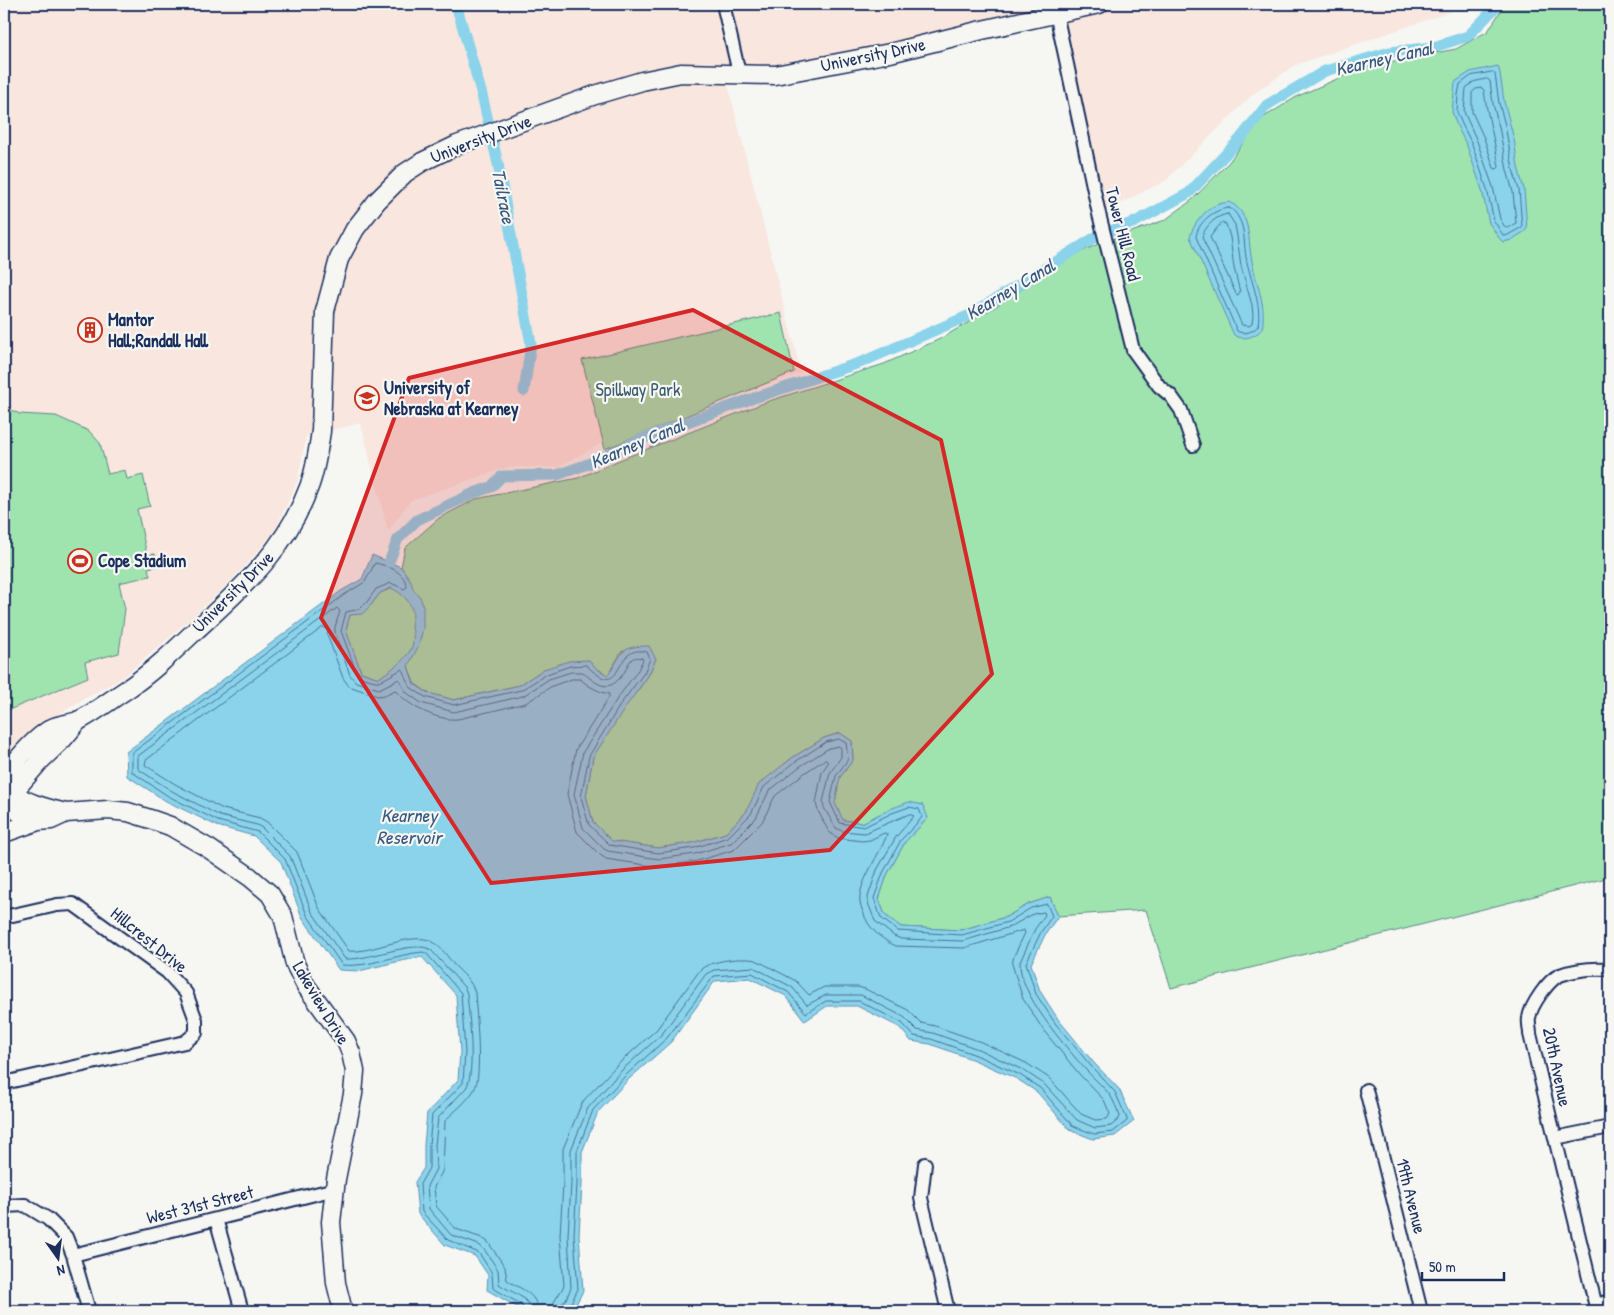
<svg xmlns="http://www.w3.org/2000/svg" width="1614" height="1315" viewBox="0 0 1614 1315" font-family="'Patrick Hand',sans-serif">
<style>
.built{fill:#f8e6df}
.green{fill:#9fe3af;stroke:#5d8986}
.water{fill:#8ad3eb;stroke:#5e91b3;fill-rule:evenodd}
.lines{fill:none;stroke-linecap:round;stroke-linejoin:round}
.shore{stroke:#477196;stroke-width:1}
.canal{stroke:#8ad3eb;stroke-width:11}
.street-casing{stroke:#1b2f5e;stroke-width:16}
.secondary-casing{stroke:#1b2f5e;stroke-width:21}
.street{stroke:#f6f6f2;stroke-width:12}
.secondary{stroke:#f6f6f2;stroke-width:18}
.marked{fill:#d62828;fill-opacity:0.2;stroke:#d62828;stroke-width:4;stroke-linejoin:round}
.labels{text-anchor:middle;stroke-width:4.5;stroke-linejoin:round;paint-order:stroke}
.street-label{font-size:18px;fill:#1b2f5e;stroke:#f6f6f2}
.poi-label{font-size:18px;font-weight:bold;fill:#1b2f5e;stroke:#f6f6f2;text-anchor:start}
.park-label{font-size:18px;fill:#3c5c72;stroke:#f6f6f2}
.water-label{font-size:19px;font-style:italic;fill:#375881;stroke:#f6f6f2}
</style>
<rect width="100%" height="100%" fill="#f6f6f2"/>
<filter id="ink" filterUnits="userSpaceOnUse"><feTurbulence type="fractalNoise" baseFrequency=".02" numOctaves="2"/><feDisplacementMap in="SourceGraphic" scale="10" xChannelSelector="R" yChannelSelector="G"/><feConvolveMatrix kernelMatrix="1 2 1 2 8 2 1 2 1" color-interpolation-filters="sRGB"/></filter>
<g filter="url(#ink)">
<!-- built -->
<path class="built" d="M4,4H1468L1467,6L1295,65L1253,94L1165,181L1105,211L1060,6L807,62L756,68L724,70L801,373L608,440L558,467H508L411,500L388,531L361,423L306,436L298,479L275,530L253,557L230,582L178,630L122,678L78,702L44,724L11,752L4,761Z"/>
<!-- green -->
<path class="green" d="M1505,4H1610V877L1171,988L1146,910L1058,916L1050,897L1029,904L1006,917L961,930L901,927L885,915L879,899L887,875L905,842L928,818L890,809L862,823L843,820L832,805L840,777L853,760L852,741L840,733L824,738L792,758L760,784L746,812L726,833L692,843L658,848L611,841L593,822L586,796L593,757L625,705L639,689L648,676L656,659L622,651L608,675L596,668L588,660L544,669L520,685L454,700L428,693L414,683L408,666L396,667L379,678L361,672L345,630L350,615L371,605L380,593L411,581L401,567L405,548L439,518L476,499L578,478L617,461L766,402L884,364L940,339L998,305L1070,257L1098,244L1165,220L1192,200L1229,162L1261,119L1298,96L1362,68L1403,59L1456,49L1488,31Z
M781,313L794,372L605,449L582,360Z
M4,407L20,414L56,416L89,431L100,443L108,474L125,470L127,479L143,475L150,506L137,509L147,555L155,554L158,566L148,568L150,576L119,583L125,609L119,653L85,662L88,677L4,712Z"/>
<!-- water -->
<path class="water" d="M1498,66L1500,73L1504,101L1514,139L1518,167L1524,189L1527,229C1523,234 1517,235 1512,240L1503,242L1499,238L1489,223L1482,190L1467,146L1457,126L1452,112L1455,82L1470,72Z
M1229,202C1238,206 1243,213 1246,222C1250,235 1249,248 1252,261C1256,284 1267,305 1262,329C1255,337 1243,341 1234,335L1190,237C1193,224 1204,211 1216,205C1220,203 1225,203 1229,202Z
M372,555L401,567L411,581L413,589L420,597L423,606V628L419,645L408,666L414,684L428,693L454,700L520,685L544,669L569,661L589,660L597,669L608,675C624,653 618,646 649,646L656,659L648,676L627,705L593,757L586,796L593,822L612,841L658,848L692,843L726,833L746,812L759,784L792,758L824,738L840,733L852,741L853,760L840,777L835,803L843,820L862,823L890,809L909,802L923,805L928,818L905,842L887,875L879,899L885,915L901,927L961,930L1006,917L1029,904L1050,897L1058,916L1045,935L1031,964L1040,991L1058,1019L1094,1063L1119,1089L1134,1121L1115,1136L1093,1139L1070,1130L1037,1092L1017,1079L974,1060L930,1044L911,1041L899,1027L857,1006H827L805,1021L786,996L750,978L715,981L671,1042L629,1079L598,1112L582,1152V1184L579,1235L583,1291L574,1308L565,1311H524L487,1290L488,1275L475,1256L445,1245L418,1214L415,1182L424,1168V1145L427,1113L458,1080L460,1052L456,995L422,957L396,962L359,971L339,970L302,917L281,862L254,836L217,826L166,801L127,776L126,752L341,591L362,579ZM391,588C402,593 411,601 413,614C413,618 411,622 412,626C413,633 415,642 411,649C404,662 390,670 379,678L361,672L346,630L350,615L362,614L371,605L380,593Z"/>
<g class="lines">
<!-- shore -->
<path class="shore" d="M1493,72L1495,74L1499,103L1505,125L1513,169L1519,190L1522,227L1506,236L1503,235L1494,221L1487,189L1472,144L1462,124L1457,112L1458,95L1460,84L1471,76Z
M1487,79L1490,81L1493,104L1499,127L1507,170L1513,192L1516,223L1507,228L1505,227L1500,219L1493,187L1477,141L1464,112L1466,88L1473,82Z
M1476,89L1482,88L1484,90C1487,116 1495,141 1499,167L1497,169L1494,168L1484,138L1472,112V93Z
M1229,208C1235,210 1238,216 1241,223C1245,234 1244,246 1246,257C1250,280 1262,303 1258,326C1253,332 1244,335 1237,331L1196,237C1198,222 1214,209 1229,208Z
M1228,214L1235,225L1237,236L1241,266L1252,305L1253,316L1252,324L1249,326L1242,325L1202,237C1205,226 1217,215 1228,214Z
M1222,223L1226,224L1230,237L1234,268L1240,292L1238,295L1236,294L1210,237L1217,228Z
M524,1311L522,1305L493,1288L492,1273L479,1253L448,1240L422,1212L420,1184L429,1168V1145L432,1115L463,1083L465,1052L461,993L427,954L423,952C396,954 369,968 342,965L307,915L285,859L258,832L218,821L168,796L132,772V753L344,595L365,582L375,563C389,566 405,572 407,587L404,589L391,583L376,589L367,602L360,609L346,612L341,631L357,674L360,677L379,682L402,669L410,687L425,697L454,705L521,690L547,674L570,666L586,665C627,705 610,642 647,652L650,659L644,673L622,702L589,756L581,797L589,825L610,845L658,853L694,848L728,837L751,814L764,787L795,762L826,742L839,739L846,743L848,759L836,776L830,802L840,823L864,827L892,813L909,807L919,809L922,817L918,822L901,840L883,873L874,898L881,918L898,931L962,935L1008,922L1031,908L1047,904L1052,916L1041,932L1026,963L1036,994L1055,1023L1091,1066L1115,1092L1127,1119V1121L1113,1132L1094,1134L1073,1126L1040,1088L1020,1075L976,1055L931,1039L914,1036L902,1023L859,1001H826L806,1013L788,992L752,973L714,976L667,1038L626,1075L593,1110L577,1151V1184L574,1235L578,1289L571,1303L567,1307L566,1311
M531,1311C530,1297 510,1292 499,1284L498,1270L484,1249L479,1245L451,1235L429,1209L427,1186L436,1169L435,1145L438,1118L466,1088C476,1072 469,1014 467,994L465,988L431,950C416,939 367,961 345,959L312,912L290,856L262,828L257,825L220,816L172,791L138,769V756L337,608L340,611L335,627V633L350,675L356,682L379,689L399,679L406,692L421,703L454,712L523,696L549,679L571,672H583C600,688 611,693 625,671C627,668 628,663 631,660C634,657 638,657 642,658L643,660L638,670L617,699L583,752L574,794L583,828L604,849L608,851L659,859L695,854L731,843L756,818L769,791L799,767L829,748L839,746L841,748V757L830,773L823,802L824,808L836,828L842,831L865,833L909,814L914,816L896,837L877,870L868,897V903L875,921L894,936L901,939L963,941L1010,927L1033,914L1044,912L1045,915L1035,929L1020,962C1018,993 1065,1046 1086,1070C1093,1078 1103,1086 1110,1095C1114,1101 1117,1110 1120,1116L1119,1119L1111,1126L1095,1128L1077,1120L1044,1084L1023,1070L978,1049L933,1033L917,1030L904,1017L861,995H826L807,1005L792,987L753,967L714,970L706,974L662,1034L621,1071L588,1108L571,1150V1184L568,1235L571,1288L566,1299L561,1305L560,1311
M538,1311C537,1293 520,1289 507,1280L505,1267L488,1242L482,1238L456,1229L436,1206L434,1187L443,1170L445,1121C454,1111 467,1102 474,1090C483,1076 476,1012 475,993C472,981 462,973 454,965C448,957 441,947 433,942C415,930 370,954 349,951L319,908L297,852L267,822L260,818L223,809L175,784L145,765L146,760L323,627L327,629L328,637L343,678L349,686L377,696L385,695L395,690C408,706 437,721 458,719L526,703L552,686L572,679H580L589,686L601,692L609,694V697L576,749L567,794L577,832L599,854L606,859L659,867L697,861L734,850L762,822L775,796L803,774L824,760H826L828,763L822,772L816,803L818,811L829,832L838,838L862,841L870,840L884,833L887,834C882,852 857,883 860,903C861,908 864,913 865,917C870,930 884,941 896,946L964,948L1024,930L1025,933L1014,956L1012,964L1023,999L1044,1031L1080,1075L1104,1100L1110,1114L1107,1119L1095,1120L1081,1114L1049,1078L1026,1063L981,1042L935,1026L921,1023L908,1010L865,989L858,987H824L809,995L796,981L756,960C743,957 710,960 700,970L657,1029L616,1066L584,1100L581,1105L563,1149V1184L560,1235L564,1286L554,1302L553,1311"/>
<!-- canal -->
<path class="canal" d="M456,4L482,95L498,164L531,344L524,391
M389,562L398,539L417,520L474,493L491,487L502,476L557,475L588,464L646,437L748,400L862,362L970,315L1099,235L1135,222L1189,193L1240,139L1267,105L1325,71L1390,52L1434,47L1468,36L1495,8L1497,4"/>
<defs>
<path id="street" d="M723,4L739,73
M1056,13L1099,214L1133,350L1159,386L1171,396L1181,410L1193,445
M4,917L57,905L73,904L167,972L186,993L196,1020V1033L185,1042L4,1083
M1610,969C1594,968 1576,969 1560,975C1548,980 1531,1005 1529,1018C1528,1023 1530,1029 1530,1034L1555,1138L1610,1127
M1366,1090L1421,1311
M1555,1138L1597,1311
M925,1164L921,1198L948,1311
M4,1206L25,1205L48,1219L66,1237L73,1255L89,1311
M216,1219L242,1311
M73,1255L335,1189
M1596,1305L1610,1301"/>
<path id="secondary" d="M4,776C18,759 32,740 52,728C59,724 70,724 78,721C91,715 112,699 126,690C151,673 173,652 195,631C243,587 286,550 309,487C316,469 318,450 321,431L325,311L339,259L355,229L377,201L405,173L422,162L457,145L595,95L642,81L681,73L775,75L890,53L982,30L1099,4
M5,788C22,802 45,808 66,813
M4,802L19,812L38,821L51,820L66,813L108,810L128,812L150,819L170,826L208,848L250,877L270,894L283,916L295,964L306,986L346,1041L351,1053L355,1071L353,1094L336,1179L331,1222L336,1283L343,1311
M4,803L40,761L63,739L79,720
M4,833L38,821"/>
</defs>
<!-- street casing -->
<use href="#street" class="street-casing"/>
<!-- secondary casing -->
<use href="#secondary" class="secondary-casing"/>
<!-- street -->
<use href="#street" class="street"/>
<!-- secondary -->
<use href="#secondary" class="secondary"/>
</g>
</g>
<!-- marked area -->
<path class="marked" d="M693,310L941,440L992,674L830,850L491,883L321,618L409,378Z"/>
<!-- icons -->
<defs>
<symbol id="building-ring" viewBox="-11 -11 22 22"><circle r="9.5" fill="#f6f6f2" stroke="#c8321e" stroke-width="1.5"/><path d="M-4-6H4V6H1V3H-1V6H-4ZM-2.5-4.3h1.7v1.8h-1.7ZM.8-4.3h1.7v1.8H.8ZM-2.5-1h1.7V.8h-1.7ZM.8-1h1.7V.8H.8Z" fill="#c8321e"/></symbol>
<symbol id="university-ring" viewBox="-11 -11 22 22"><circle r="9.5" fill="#f6f6f2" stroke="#c8321e" stroke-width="1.5"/><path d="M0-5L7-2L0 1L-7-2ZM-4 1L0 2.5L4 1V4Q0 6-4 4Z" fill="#c8321e"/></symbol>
<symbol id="stadium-ring" viewBox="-11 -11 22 22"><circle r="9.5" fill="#f6f6f2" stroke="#c8321e" stroke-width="1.5"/><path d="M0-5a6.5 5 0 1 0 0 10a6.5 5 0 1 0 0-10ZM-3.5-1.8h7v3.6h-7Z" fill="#c8321e"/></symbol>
</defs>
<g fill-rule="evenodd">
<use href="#building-ring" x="76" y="316" width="28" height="28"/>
<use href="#university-ring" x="353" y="384" width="28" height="28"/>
<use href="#stadium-ring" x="66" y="547" width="28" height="28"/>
</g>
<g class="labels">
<!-- street labels -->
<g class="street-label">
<text transform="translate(873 55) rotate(-12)" y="6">University Drive</text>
<text transform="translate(481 139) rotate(-21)" y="6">University Drive</text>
<text transform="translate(1123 234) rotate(76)" y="6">Tower Hill Road</text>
<text transform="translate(233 592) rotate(-45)" y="6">University Drive</text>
<text transform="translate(149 940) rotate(39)" y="6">Hillcrest Drive</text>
<text transform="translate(321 1003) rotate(59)" y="6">Lakeview Drive</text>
<text transform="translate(1557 1067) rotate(78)" y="6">20th Avenue</text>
<text transform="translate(1411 1196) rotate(76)" y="6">19th Avenue</text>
<text transform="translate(200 1205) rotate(-14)" y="6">West 31st Street</text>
</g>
<!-- poi labels -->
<g class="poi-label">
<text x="108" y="326">Mantor<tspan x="108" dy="21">Hall;Randall Hall</tspan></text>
<text x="384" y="394">University of<tspan x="384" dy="21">Nebraska at Kearney</tspan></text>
<text x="98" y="567">Cope Stadium</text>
</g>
<!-- park labels -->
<g class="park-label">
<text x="638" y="396">Spillway Park</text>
</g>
<!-- water labels -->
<g class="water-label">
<text transform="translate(1384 58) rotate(-13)" y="7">Kearney Canal</text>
<text transform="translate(504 196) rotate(79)" y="7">Tailrace</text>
<text transform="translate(1010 289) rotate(-31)" y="7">Kearney Canal</text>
<text transform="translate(637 443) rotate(-23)" y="7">Kearney Canal</text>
<text x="409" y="822">Kearney<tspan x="409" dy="22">Reservoir</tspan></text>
</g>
</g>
<!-- margin -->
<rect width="1614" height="1315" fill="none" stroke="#f6f6f2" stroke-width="20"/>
<rect x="10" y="10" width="1594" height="1295" fill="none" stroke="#1b2f5e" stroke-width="2" filter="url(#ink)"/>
<!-- north arrow -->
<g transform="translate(58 1258) rotate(166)" stroke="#f6f6f2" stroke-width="4" paint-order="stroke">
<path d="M0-4L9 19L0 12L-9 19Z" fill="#1b2f5e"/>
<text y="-8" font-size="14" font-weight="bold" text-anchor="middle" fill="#1b2f5e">N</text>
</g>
<!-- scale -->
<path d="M1422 1272v8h82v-8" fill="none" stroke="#1b2f5e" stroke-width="2.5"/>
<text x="1429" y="1272" font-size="15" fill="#1b2f5e" stroke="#f6f6f2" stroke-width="4" paint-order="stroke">50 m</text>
</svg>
